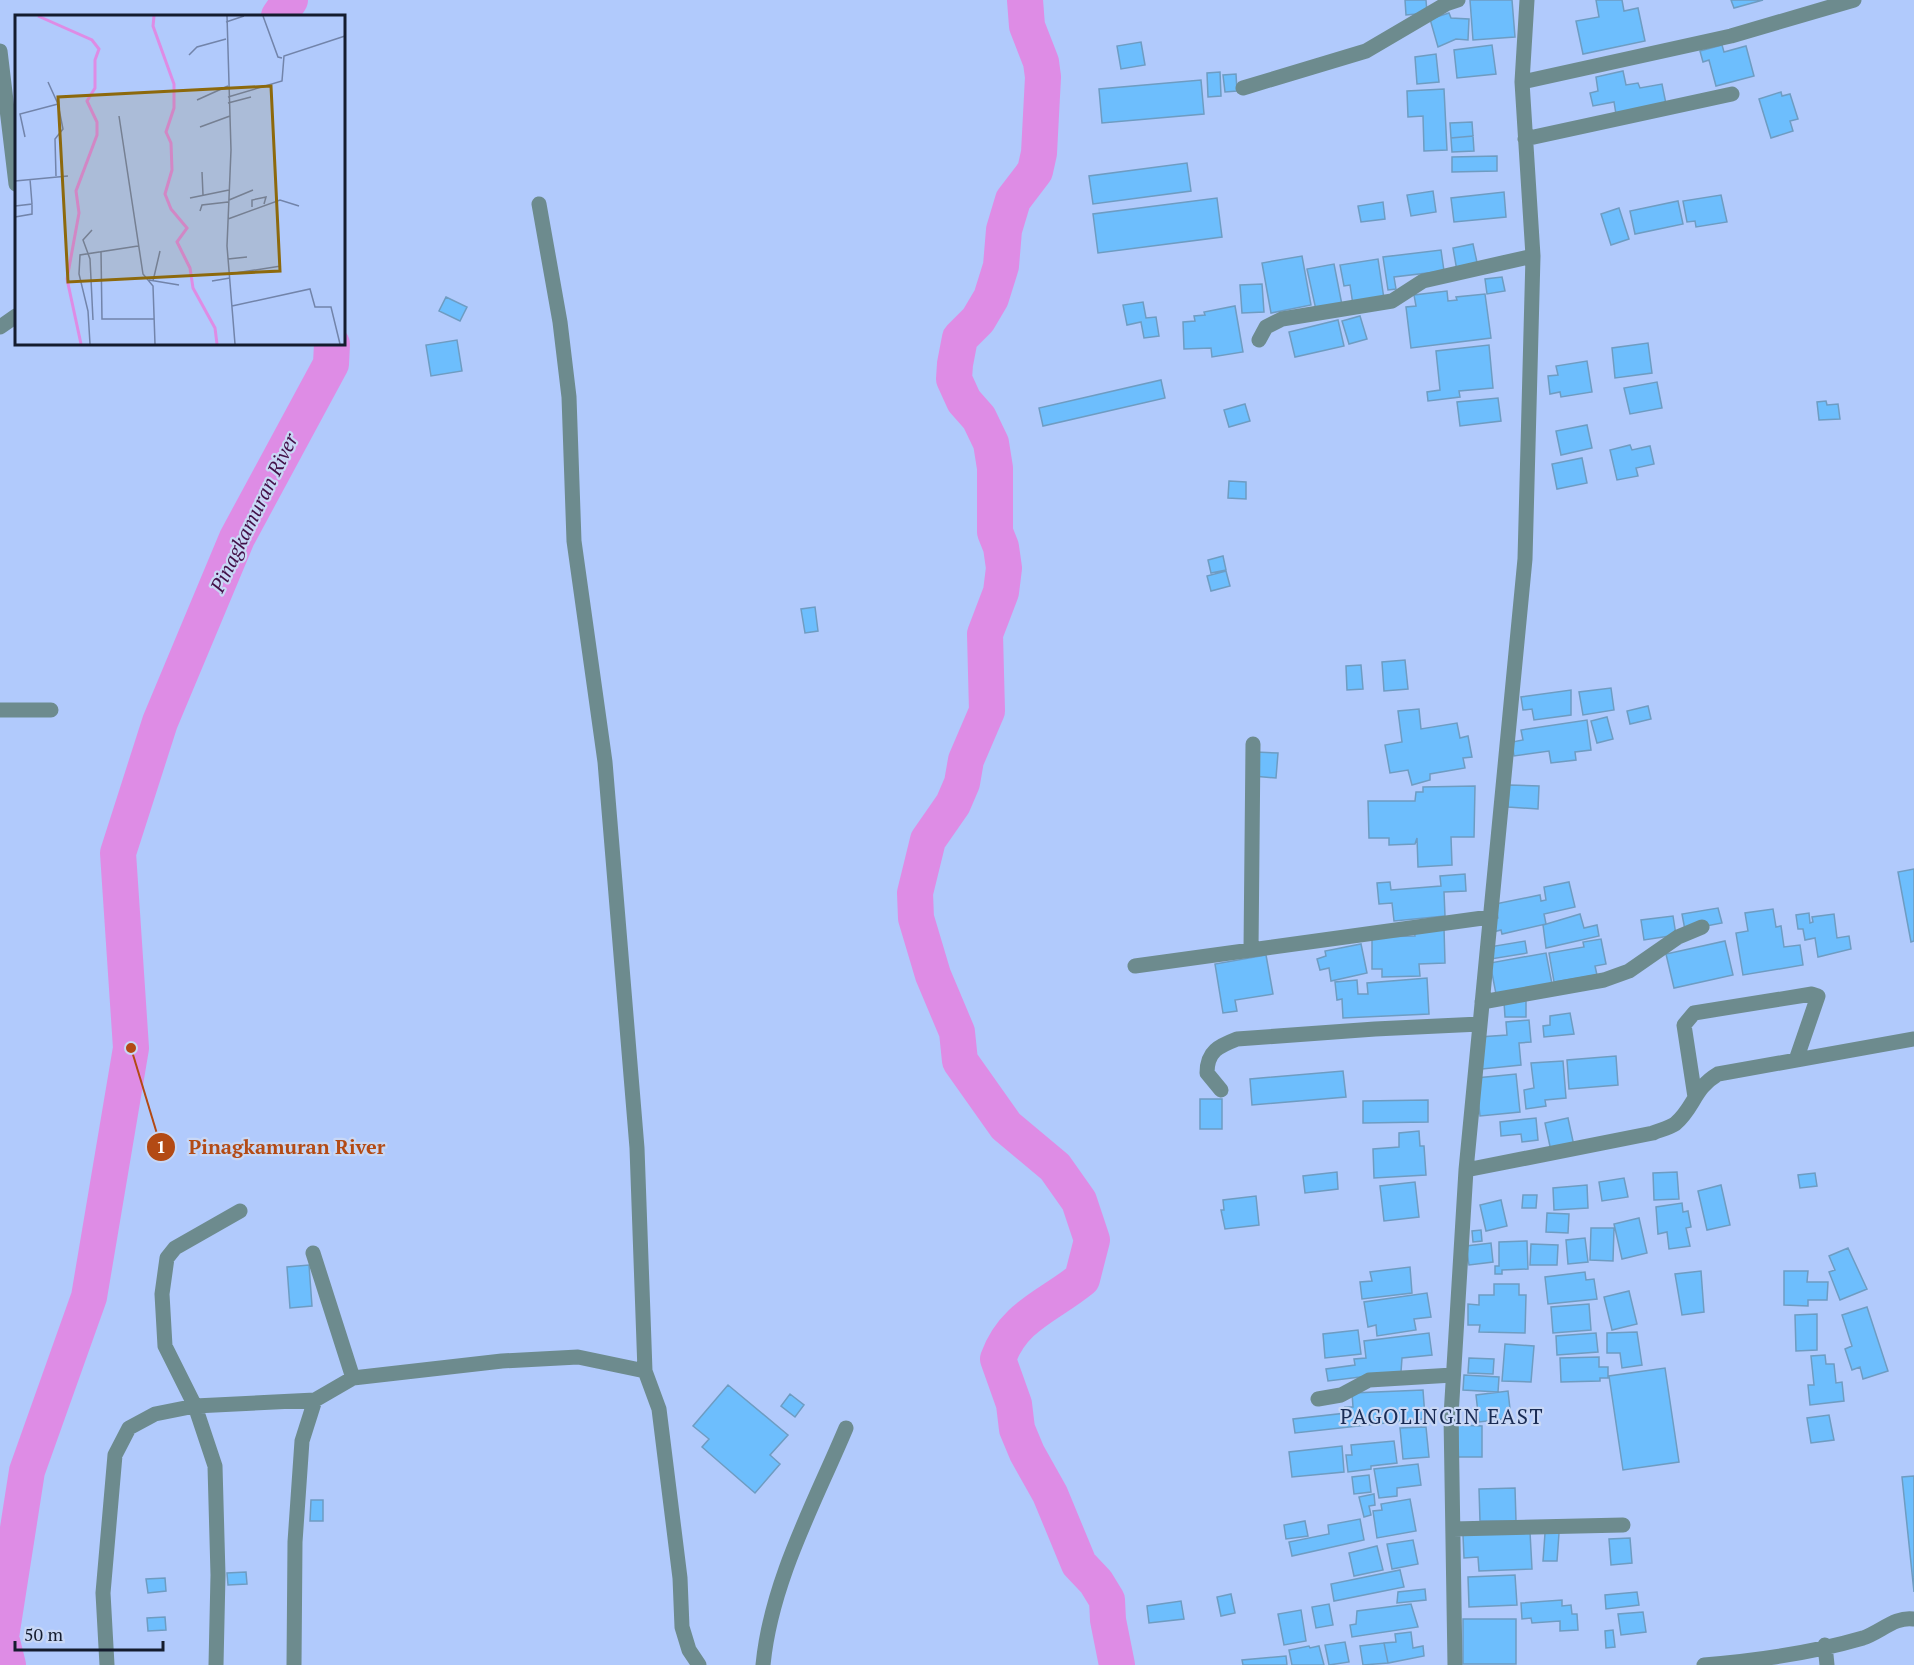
<svg xmlns="http://www.w3.org/2000/svg" width="1914" height="1665" viewBox="0 0 1914 1665" font-family="'PT Serif',serif">
<style>
.lines{fill:none;stroke-linecap:round;stroke-linejoin:round}
.river{stroke:#de8ce5;stroke-width:36}
.building{fill:#6dbefd;stroke:#6e9cc2;stroke-width:1.5}
.minor{stroke:#6d8b8e;stroke-width:15}
.labels{text-anchor:middle;stroke-width:4.5;stroke-linejoin:round;paint-order:stroke}
.water-label{font-size:20px;font-style:italic;fill:#431048;stroke:#c8d7f5}
.quarter-label{font-size:21px;letter-spacing:1.5px;fill:#1a2c54;stroke:#c8d7f5}
.inset-river{fill:none;stroke:#de8ce5;stroke-width:3}
.inset-road{fill:none;stroke:#7284aa;stroke-width:1.5}
.view{fill:#8d690c;fill-opacity:0.15;stroke:#8d690c;stroke-width:3}
.inset-edge{fill:none;stroke:#141c2e;stroke-width:3}
.leader{fill:none;stroke:#b34a14;stroke-width:2}
.callout-dot{fill:#b34a14;stroke:#c8d7f5;stroke-width:2}
.mark-label{font-size:18px;text-anchor:middle;font-weight:bold;fill:#fff}
.callout-label{font-size:20px;text-anchor:middle;font-weight:bold;fill:#b34a14;stroke:#c8d7f5;stroke-width:4.5;stroke-linejoin:round;paint-order:stroke}
</style>
<rect width="100%" height="100%" fill="#b1cafc"/>
<g class="lines">
<!-- river -->
<path class="river" d="M1025,0L1027,26L1041,62L1043,77L1039,153L1035,171L1013,200L1004,230L1001,266L991,298L978,320L960,338L955,364L954,379L964,401L979,418L991,443L995,468V532L1001,547L1004,568L1001,592L985,634L987,711L966,760L962,783L953,804L928,840L915,893L916,918L933,975L957,1032L960,1061L1006,1126L1055,1167L1079,1201L1092,1240L1082,1279C1049,1306 1013,1316 998,1359L1014,1404L1017,1429L1027,1453L1050,1494L1079,1564L1096,1582L1107,1600L1108,1620L1117,1665
M279,16L290,0
M8,1665L1,1637L27,1471L89,1297L131,1048L118,853L160,722L237,538L331,364L332,344"/>
</g>
<!-- building -->
<path class="building" d="M1405,0H1426L1427,13L1406,15Z
M1470,0H1512L1515,37L1473,40Z
M1596,0H1622L1624,11L1638,8L1645,41L1583,54L1576,21L1599,17Z
M1731,0H1763L1734,8Z
M1449,13L1451,18L1469,19L1468,40L1456,39L1438,47L1430,19Z
M1141,42L1145,65L1121,69L1117,46Z
M1492,45L1496,74L1457,78L1454,50Z
M1722,45L1724,52L1746,46L1754,76L1716,86L1709,60L1703,62L1700,51Z
M1436,54L1439,82L1417,84L1415,57Z
M1623,71L1626,85L1638,83L1640,88L1662,84L1666,104L1616,114L1614,102L1593,106L1590,93L1598,91L1596,77Z
M1220,72L1221,96L1208,97L1207,73Z
M1236,74L1237,91L1225,92L1223,75Z
M1201,80L1204,114L1102,123L1099,89Z
M1444,89L1447,150L1424,151L1423,116L1408,117L1407,91Z
M1781,92L1782,96L1790,94L1798,119L1790,121L1793,131L1771,138L1759,99Z
M1472,122L1473,136L1451,138L1450,123Z
M1473,136L1474,151L1452,152L1451,138Z
M1497,156V171L1452,172V157Z
M1187,163L1191,191L1093,204L1089,176Z
M1433,191L1436,212L1411,216L1407,195Z
M1504,192L1506,217L1454,222L1451,198Z
M1721,195L1727,222L1696,227L1695,221L1687,222L1683,201Z
M1217,198L1222,237L1098,253L1093,214Z
M1678,201L1683,224L1635,234L1630,211Z
M1383,202L1385,219L1361,222L1358,206Z
M1619,208L1629,239L1611,245L1601,214Z
M1473,244L1478,267L1457,271L1453,248Z
M1441,250L1444,271L1394,277L1396,289L1388,290L1383,257Z
M1302,256L1311,305L1271,313L1262,263Z
M1378,259L1384,299L1353,305L1350,285L1344,286L1340,265Z
M1334,264L1342,305L1316,310L1307,269Z
M1502,277L1505,291L1487,294L1485,279Z
M1262,284L1264,312L1242,313L1240,285Z
M1447,291L1448,301L1457,300L1456,297L1485,294L1491,338L1411,348L1406,307L1416,306L1414,295Z
M446,297L467,307L460,321L439,311Z
M1143,302L1146,318L1156,317L1159,336L1144,338L1141,322L1127,325L1123,305Z
M1235,306L1243,352L1212,357L1211,348L1184,349L1183,322L1195,321L1194,316L1205,315L1204,312Z
M1360,316L1367,339L1349,344L1342,321Z
M1338,320L1344,346L1295,357L1289,332Z
M457,340L462,371L431,376L426,345Z
M1648,343L1652,373L1615,378L1612,348Z
M1489,345L1493,388L1459,391L1460,397L1428,401L1427,392L1440,390L1436,351Z
M1587,361L1592,392L1561,397L1560,392L1550,394L1548,376L1558,375L1556,366Z
M1161,380L1165,398L1043,426L1039,408Z
M1657,382L1662,408L1630,414L1624,388Z
M1498,398L1501,421L1460,426L1457,402Z
M1826,401L1827,405L1838,404L1840,419L1819,420L1817,402Z
M1245,404L1250,421L1229,427L1224,410Z
M1587,425L1592,448L1561,455L1556,431Z
M1630,445L1632,450L1650,446L1654,464L1636,468L1638,476L1617,480L1610,450Z
M1582,458L1587,483L1557,489L1552,464Z
M1229,481L1246,482V499L1228,498Z
M1223,556L1226,570L1211,573L1208,560Z
M1226,571L1230,586L1211,591L1207,576Z
M815,607L818,631L805,633L801,609Z
M1405,660L1408,689L1384,691L1382,662Z
M1361,665L1363,689L1347,690L1346,666Z
M1611,688L1614,710L1583,715L1579,692Z
M1571,690V715L1534,720L1532,709L1523,710L1521,697Z
M1648,706L1651,719L1630,724L1627,711Z
M1419,709L1421,729L1457,723L1460,738L1468,736L1472,757L1463,758L1465,768L1430,774V780L1412,785L1408,770L1390,773L1385,745L1402,742L1398,711Z
M1607,717L1613,739L1597,743L1591,721Z
M1587,720L1591,750L1575,752L1576,760L1551,763L1549,751L1514,756L1512,742L1523,740L1521,730Z
M1255,752L1278,753L1276,778L1253,776Z
M1509,785L1539,786L1538,809L1508,807Z
M1475,786L1474,837H1451L1452,865L1418,867L1417,838L1415,844L1389,845V838H1369L1368,801H1415L1416,792H1423V787Z
M1914,869V941L1911,942L1898,872Z
M1465,874L1466,891L1444,892L1445,916L1394,921L1392,903L1379,904L1377,883L1390,882L1391,890L1441,886L1440,876Z
M1569,882L1575,907L1544,914L1546,924L1502,934L1501,930L1493,932L1490,920L1498,918L1495,904L1540,895L1541,901L1546,900L1544,887Z
M1718,908L1722,923L1685,930L1682,914Z
M1773,909L1776,927L1781,926L1784,947L1800,945L1803,965L1743,975L1736,933L1748,931L1745,913Z
M1809,913L1810,923L1813,922L1812,917L1834,914L1837,938L1849,936L1851,949L1818,957L1815,938L1805,940L1803,929H1798L1796,915Z
M1580,914L1584,928L1597,925L1599,936L1546,948L1543,925Z
M1673,916L1676,935L1644,940L1641,920Z
M1414,928H1444L1445,963L1419,964L1420,976L1382,977V969H1372V937L1415,936Z
M1601,939L1606,964L1595,966L1597,975L1554,982L1549,953L1584,947L1583,942Z
M1525,941L1527,953L1491,959L1489,947Z
M1725,941L1733,975L1674,988L1666,954Z
M1361,944L1367,973L1331,981L1329,968L1320,970L1317,959L1326,956L1325,951Z
M1546,953L1552,984L1496,994L1490,963Z
M1266,955L1273,994L1235,1000L1237,1011L1223,1013L1215,964Z
M1427,978L1429,1014L1343,1018L1342,999L1337,1000L1335,982L1357,980L1358,994H1368L1367,983Z
M1526,1001V1017H1505L1504,1002Z
M1570,1013L1574,1034L1544,1037L1543,1026L1550,1025V1016Z
M1529,1020L1531,1042L1519,1043L1521,1065L1482,1069L1479,1037L1507,1035L1506,1022Z
M1616,1056L1618,1085L1569,1089L1567,1060Z
M1563,1061L1566,1098L1545,1100L1546,1106L1526,1109L1524,1090L1534,1088L1531,1063Z
M1343,1071L1346,1097L1252,1105L1250,1079Z
M1516,1074L1520,1112L1480,1116L1476,1078Z
M1200,1099H1222V1129H1200Z
M1428,1100V1122L1363,1123V1101Z
M1536,1118L1538,1140L1522,1142L1521,1134L1501,1136L1500,1122Z
M1568,1118L1574,1146L1551,1151L1545,1123Z
M1419,1131L1420,1146H1424L1426,1175L1374,1178L1373,1149L1399,1147V1133Z
M1337,1172L1338,1189L1305,1193L1303,1176Z
M1677,1172L1679,1199L1654,1200L1653,1173Z
M1815,1173L1817,1186L1800,1188L1798,1175Z
M1624,1178L1628,1197L1602,1201L1599,1182Z
M1415,1182L1419,1217L1384,1221L1380,1186Z
M1587,1185L1588,1208L1554,1210L1553,1188Z
M1721,1185L1730,1225L1707,1230L1698,1191Z
M1523,1195H1537L1536,1208H1522Z
M1256,1196L1259,1225L1225,1229L1221,1210H1224L1223,1200Z
M1501,1200L1507,1226L1486,1231L1480,1205Z
M1682,1203L1683,1212L1688,1211L1691,1227L1686,1228L1690,1246L1669,1249L1667,1232L1658,1234L1656,1207Z
M1547,1213L1569,1214L1568,1233L1546,1232Z
M1639,1218L1647,1253L1622,1259L1614,1224Z
M1591,1228H1614L1613,1261L1590,1260Z
M1481,1230L1482,1241L1473,1242L1472,1231Z
M1585,1238L1588,1262L1568,1264L1566,1240Z
M1527,1241L1528,1269L1502,1270V1274H1495V1266H1499V1242Z
M1491,1243L1493,1262L1469,1265L1466,1246Z
M1531,1244L1558,1245L1557,1265H1530Z
M1848,1248L1867,1289L1840,1300L1829,1272L1835,1270L1829,1256Z
M309,1265L312,1306L290,1308L287,1267Z
M1410,1267L1412,1293L1362,1299L1360,1282L1372,1281L1370,1272Z
M1701,1271L1704,1312L1682,1315L1675,1274Z
M1784,1271H1808L1807,1282H1828L1827,1300H1808V1306L1784,1305Z
M1585,1272L1586,1280L1594,1279L1597,1299L1548,1304L1545,1277Z
M1494,1284H1519V1295H1526L1525,1333L1479,1332L1480,1325H1468V1304L1479,1305V1295H1494Z
M1629,1291L1637,1324L1612,1330L1604,1297Z
M1427,1293L1431,1317L1414,1319L1416,1330L1377,1336L1376,1325L1368,1327L1364,1302Z
M1589,1304L1591,1330L1553,1333L1551,1307Z
M1867,1307L1888,1371L1863,1379L1860,1367L1852,1370L1845,1349L1852,1346L1842,1315Z
M1817,1314V1350L1796,1351L1795,1315Z
M1358,1330L1361,1354L1325,1358L1323,1334Z
M1637,1332L1642,1365L1622,1368L1620,1353H1607V1333Z
M1429,1333L1432,1355L1402,1358L1401,1372L1328,1381L1326,1369L1355,1365L1354,1359L1366,1358L1364,1341Z
M1596,1333L1598,1352L1557,1355L1556,1336Z
M1505,1344L1534,1346L1531,1382L1502,1381Z
M1825,1355L1826,1364H1834L1836,1383L1842,1382L1844,1401L1810,1405L1808,1385H1814L1811,1356Z
M1599,1357V1367H1608V1378H1600V1381L1561,1382L1560,1358Z
M1469,1358L1494,1359L1493,1374L1468,1373Z
M1665,1368L1679,1462L1623,1470L1609,1376Z
M1464,1375L1499,1377L1498,1392L1463,1390Z
M728,1385L788,1435L770,1455L780,1464L755,1493L702,1447L709,1439L693,1426Z
M1423,1390L1425,1417L1422,1419L1295,1433L1293,1419L1346,1413L1345,1407H1353L1352,1393Z
M1508,1391L1511,1418L1479,1422L1476,1395Z
M790,1394L804,1405L795,1417L781,1406Z
M1829,1415L1834,1440L1811,1443L1807,1418Z
M1458,1425L1482,1426V1457H1458Z
M1426,1427L1429,1457L1403,1459L1400,1428Z
M1394,1441L1397,1463L1371,1466V1469L1348,1472L1346,1455H1352L1351,1445Z
M1342,1446L1344,1472L1292,1477L1289,1452Z
M1418,1464L1421,1485L1397,1488V1496L1379,1498L1374,1469Z
M1369,1475L1371,1492L1354,1494L1352,1477Z
M1914,1476V1592L1902,1477Z
M1515,1488L1516,1521H1480L1479,1489Z
M1374,1494L1375,1505L1369,1506L1371,1515L1364,1517L1359,1497Z
M1410,1499L1416,1531L1377,1538L1373,1511L1382,1510L1381,1504Z
M311,1500H323V1521H310Z
M1360,1519L1364,1540L1292,1556L1289,1542L1329,1534L1328,1525Z
M1305,1521L1308,1536L1286,1539L1284,1525Z
M1530,1532L1532,1569L1479,1571L1478,1557L1464,1558L1463,1535Z
M1545,1533H1559L1557,1561H1543Z
M1630,1538L1632,1563L1611,1565L1609,1539Z
M1413,1540L1418,1564L1392,1569L1387,1544Z
M1377,1546L1383,1570L1354,1576L1349,1553Z
M1400,1570L1404,1587L1334,1601L1331,1584Z
M246,1572L247,1584L228,1585L227,1573Z
M1515,1575L1517,1605L1469,1607L1468,1577Z
M165,1578L166,1591L148,1593L146,1579Z
M1425,1589L1426,1600L1397,1603L1398,1592Z
M1637,1592L1639,1605L1606,1609L1605,1595Z
M1231,1594L1235,1613L1221,1616L1217,1597Z
M1562,1600V1606L1571,1605L1572,1614H1577L1578,1630L1560,1631V1621L1532,1623L1531,1618L1522,1619L1521,1603Z
M1181,1601L1184,1619L1149,1623L1147,1606Z
M1329,1604L1333,1625L1316,1628L1312,1607Z
M1411,1604L1418,1627L1352,1637L1350,1625L1356,1624L1357,1611Z
M1301,1610L1306,1641L1284,1645L1278,1614Z
M1643,1612L1646,1632L1621,1635L1618,1614Z
M165,1617L166,1630L148,1631L147,1618Z
M1463,1619H1516V1664H1463Z
M1613,1630L1615,1647L1606,1648L1605,1631Z
M1411,1632L1413,1648L1423,1646L1424,1656L1388,1663L1384,1643L1396,1642L1395,1634Z
M1345,1642L1349,1662L1329,1665L1325,1645Z
M1384,1643L1388,1663L1363,1665L1360,1646Z
M1309,1646L1310,1648L1319,1646L1324,1665H1292L1289,1650Z
M1286,1656L1287,1665H1243L1242,1660Z"/>
<g class="lines">
<!-- minor -->
<path class="minor" d="M0,51L16,184
M1522,82L1731,36L1854,0
M1243,88L1366,51L1446,4L1458,0
M1525,139L1732,94
M539,204L560,322L569,397L574,541L605,762L637,1148L645,1371L659,1409L680,1578L682,1627L689,1650L699,1665
M0,327L16,316
M1259,340L1266,327L1282,319L1392,301L1423,281L1533,256
M0,710H51
M1251,950L1253,744
M1135,966L1490,917
M1482,1002L1604,980L1629,971L1678,937L1702,927
M1221,1090L1207,1073C1207,1051 1219,1046 1237,1039L1375,1029L1480,1024
M1695,1097L1684,1025L1694,1013L1812,994L1818,996L1796,1060
M1466,1170L1653,1133C1660,1130 1669,1128 1675,1124C1695,1107 1693,1089 1718,1074L1914,1039
M313,1253L353,1378
M1318,1399L1341,1395L1369,1380L1453,1375
M1453,1529L1623,1525
M1825,1645L1827,1665
M107,1665L103,1593L115,1455L129,1428L155,1414L195,1406L315,1400L353,1378L502,1361L578,1357L645,1371
M216,1665L218,1575L215,1466L195,1406L165,1346L162,1294L167,1258L175,1248L240,1211
M294,1665L295,1542L302,1441L315,1400
M763,1665C771,1582 814,1504 846,1428
M1455,1665L1451,1416L1466,1170L1525,559L1533,256L1522,82L1527,0
M1704,1665C1754,1661 1815,1652 1863,1638C1881,1632 1895,1616 1914,1619"/>
</g>
<g class="labels">
<!-- water labels -->
<g class="water-label">
<text transform="translate(254 513) rotate(-64)" y="7">Pinagkamuran River</text>
</g>
<!-- quarter labels -->
<g class="quarter-label">
<text x="1442" y="1424">PAGOLINGIN EAST</text>
</g>
</g>
<!-- overview -->
<g transform="translate(15 15)">
<rect width="330" height="330" fill="#b1cafc"/>
<path class="inset-river" d="M23,1L77,25L84,34L80,45V73L72,86L82,107V120L61,176L64,198L52,264L66,329M139,1L138,11L159,69V93L151,117L156,128L157,155L150,179L156,194L172,213L162,227L175,253L178,273L200,313L202,329"/>
<path class="inset-road" d="M212,1L216,135L212,231L220,329M248,1L263,42L267,43M211,7L229,1M174,40L182,32L211,24M33,67L43,89L48,114L40,124L41,161M213,82L267,66L269,41L330,21M182,85L213,71M213,88L236,82M104,101L128,259L138,271L140,329M185,112L215,101M10,122L5,99L43,89M187,157L188,180M0,166L53,161M175,183L214,175M214,185L238,175M0,191L17,189L15,164M237,192V185L251,182L249,189M185,196L187,190L213,187M0,202L17,199V189M213,204L265,185L284,191M77,215L68,225L75,244L78,305M86,236L87,304H139M213,244L232,242M214,259L266,251M134,265L164,270M138,266L145,236M197,266L215,263M217,291L295,274L300,292H316L325,329M75,329L73,296L64,259L65,240L123,231"/>
<path class="view" d="M256,71L265,256L53,267L43,82Z"/>
<rect width="330" height="330" class="inset-edge"/>
</g>
<!-- callouts -->
<path class="leader" d="M131 1048L161 1147"/>
<g class="callout-dot">
<circle cx="131" cy="1048" r="6"/>
<circle cx="161" cy="1147" r="15"/>
</g>
<g class="mark-label">
<text x="161" y="1153">1</text>
</g>
<g class="callout-label">
<text x="287" y="1154">Pinagkamuran River</text>
</g>
<!-- scale -->
<path d="M15 1641v9h148v-9" fill="none" stroke="#141c2e" stroke-width="3"/>
<text x="24" y="1641" font-size="18" fill="#141c2e" stroke="#c8d7f5" stroke-width="4.5" paint-order="stroke">50 m</text>
</svg>
